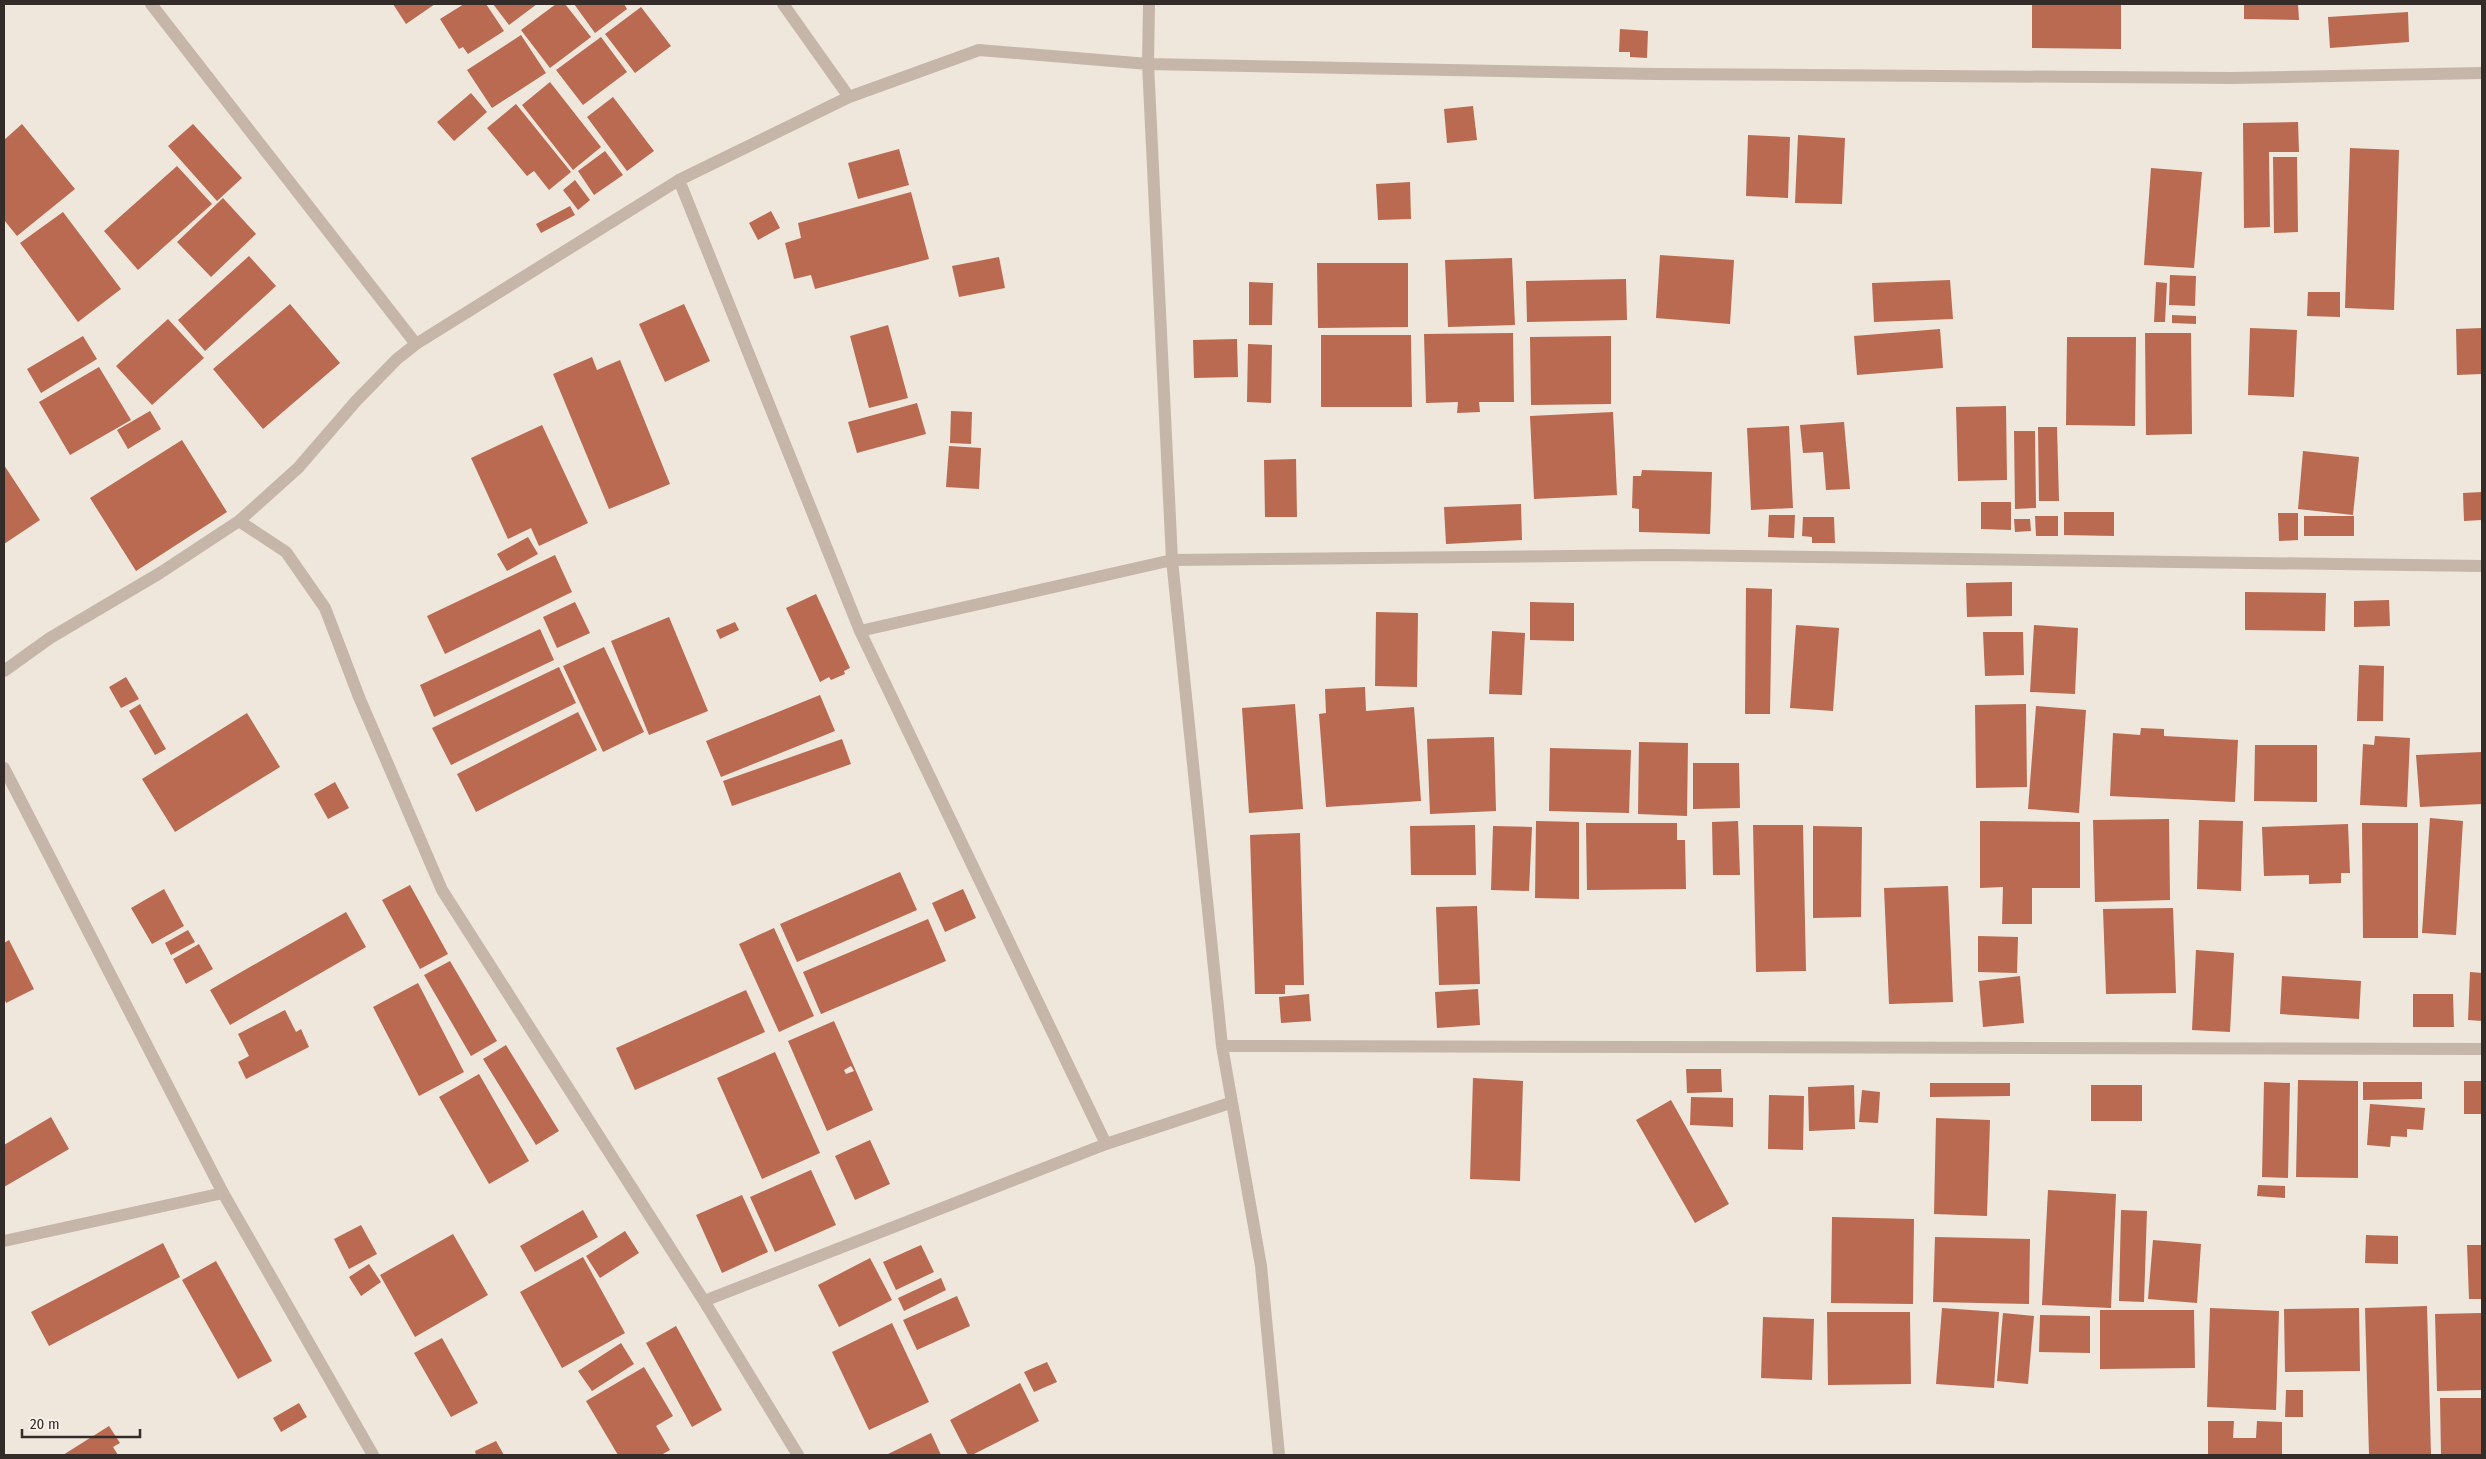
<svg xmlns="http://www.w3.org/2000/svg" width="2486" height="1459" viewBox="0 0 2486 1459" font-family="'Fira Sans Condensed',sans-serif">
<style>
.building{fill:#b96a50;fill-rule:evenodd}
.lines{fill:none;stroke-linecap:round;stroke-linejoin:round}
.minor{stroke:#c6b6a9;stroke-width:12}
.tertiary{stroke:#c6b6a9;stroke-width:12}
</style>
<rect width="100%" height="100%" fill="#efe6dc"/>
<!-- building -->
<path class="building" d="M393,4H435L406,24Z
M464,4H486L504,31L468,54L463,47L459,49L440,19Z
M493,4H537L509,25Z
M556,4H565L591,37L550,68L521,30Z
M574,4H624L627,9L595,33Z
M2032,4H2121V49L2032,48Z
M2244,4H2298L2299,20L2244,19Z
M641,7L671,46L635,73L605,34Z
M2408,12L2409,42L2330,48L2328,17Z
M1620,29L1648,31L1647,58L1630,57V52H1619Z
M521,35L546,73L492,108L467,70Z
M601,37L627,72L583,105L556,70Z
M550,82L601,147L573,170L522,105Z
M471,93L487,112L454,141L437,122Z
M613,97L654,151L627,171L587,117Z
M516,104L571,172L549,190L534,171L527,176L487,128Z
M1473,106L1477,140L1447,143L1444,109Z
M2298,122L2299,152H2269L2270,227L2244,228L2243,123Z
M22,124L75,189L17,236L4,220V140Z
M193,124L242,178L217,201L168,146Z
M1748,135L1790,137L1788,198L1746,196Z
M1798,135L1845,138L1842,204L1795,203Z
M2350,148L2399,150L2394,310L2345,308Z
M899,149L909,185L858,199L848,163Z
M605,151L623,175L594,195L578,171Z
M2273,157H2297L2298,232L2274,233Z
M177,166L212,204L138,270L104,231Z
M2151,168L2202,172L2194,268L2144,265Z
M575,180L590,200L578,210L563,190Z
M1410,182L1411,219L1378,220L1376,184Z
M911,192L929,259L815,289L811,275L794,279L785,243L801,238L798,223Z
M223,198L256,234L211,277L177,242Z
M570,206L575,215L541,233L536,224Z
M771,211L780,228L758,240L749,223Z
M63,212L121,289L78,322L20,243Z
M1660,255L1734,260L1730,324L1656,318Z
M249,256L276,286L205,351L178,320Z
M999,257L1005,288L959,297L952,266Z
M1512,258L1515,325L1448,327L1445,260Z
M1317,263H1408V327L1318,328Z
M2170,275L2196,276L2195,306L2169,305Z
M1626,279L1627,320L1527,322L1526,281Z
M1950,280L1953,319L1874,322L1872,283Z
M1249,282L1273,283L1272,325H1249Z
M2156,282L2167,283L2165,322H2154Z
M2308,292H2340V317L2307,316Z
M290,304L340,363L263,429L213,369Z
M684,304L710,361L665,382L639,324Z
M2172,315L2196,316V324L2172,323Z
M168,319L204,358L152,405L116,366Z
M888,325L908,398L869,408L850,336Z
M2250,328L2297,330L2294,397L2248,395Z
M2482,328V374L2457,375L2456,329Z
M1940,329L1943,368L1857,375L1854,336Z
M1513,333L1514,402H1479L1480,412L1457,413L1458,402L1426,403L1424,334Z
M2145,333H2191L2192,434L2146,435Z
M1321,335H1411L1412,407H1321Z
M83,336L97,359L41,393L27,369Z
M1611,336V404L1531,405L1530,337Z
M2067,337H2136L2135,426L2066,425Z
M1237,339L1238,377L1194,378L1193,340Z
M1248,344L1272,345L1271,403L1247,402Z
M592,357L597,370L620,360L670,484L609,509L553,374Z
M99,367L131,420L70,455L39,402Z
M917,403L926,434L857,453L848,422Z
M2006,406L2007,480L1958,481L1956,407Z
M150,411L161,429L128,449L117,430Z
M951,411L972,412L971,444L950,443Z
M1613,412L1617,495L1534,499L1530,416Z
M1844,422L1850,489L1826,490L1823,452L1803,453L1800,425Z
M542,425L588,523L539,546L531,528L508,539L471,458Z
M1789,426L1793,508L1751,510L1747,428Z
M2038,427H2057L2059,501H2039Z
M2014,431H2035L2036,508L2015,509Z
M182,440L227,512L136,571L90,498Z
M949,446L981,448L979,489L946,487Z
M2303,451L2359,457L2353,515L2298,509Z
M1296,459L1297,517H1265L1264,460Z
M4,465L40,520L4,544Z
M1642,470L1712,472L1710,534L1639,532V509L1632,508L1633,476H1641Z
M2482,492V520L2464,521L2463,493Z
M1981,502H2011V530L1981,529Z
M1521,504L1522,540L1446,544L1444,507Z
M2064,512H2114V536L2064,535Z
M2278,513H2298V540L2279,541Z
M1769,515H1795L1794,538L1768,537Z
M2035,516H2058V536H2036Z
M2304,516H2354V536H2304Z
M1803,517H1834L1835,543H1812V537L1802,536Z
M2014,519H2030L2031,531L2015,532Z
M528,537L538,554L507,571L497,554Z
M555,555L572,592L445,654L427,616Z
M2012,582V616L1967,617L1966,583Z
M1746,588L1772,589L1770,714H1745Z
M2245,592L2326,593L2325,631L2245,630Z
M816,594L850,668L844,671L845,674L831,680L829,677L820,682L786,608Z
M2389,600L2390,626L2354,627V601Z
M575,602L590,633L557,648L543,617Z
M1530,602L1574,603V641L1530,640Z
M1376,612L1418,613L1417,687L1375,686Z
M669,617L708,711L649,735L611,641Z
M735,622L739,630L720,639L716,630Z
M1796,625L1839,628L1833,711L1790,708Z
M2034,625L2078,628L2075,694L2030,692Z
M540,629L554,660L434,717L420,685Z
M1492,631L1525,633L1522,695L1489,694Z
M1983,632H2023L2024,675L1985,676Z
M604,647L644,732L603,752L563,666Z
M2359,665L2384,666L2383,721H2357Z
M559,667L576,703L451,765L432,728Z
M126,677L139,699L121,708L109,687Z
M1365,687L1366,711L1414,707L1421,801L1326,807L1319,714L1326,713L1325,689Z
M820,695L835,731L721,777L706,741Z
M140,704L166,749L155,755L129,711Z
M1295,704L1303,809L1249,813L1242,708Z
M2026,704L2027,787L1976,788L1975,705Z
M2036,706L2086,710L2079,813L2028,809Z
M578,712L597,750L476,812L457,774Z
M247,713L280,767L175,832L142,779Z
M2141,728L2164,729V736L2238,740L2235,802L2110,796L2113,733L2140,735Z
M2375,736L2410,738L2407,807L2360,805L2363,744L2374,745Z
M1494,737L1496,811L1430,814L1427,739Z
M842,739L851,764L732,806L723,781Z
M1639,742L1688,743L1687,816L1638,814Z
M2255,745H2317V802L2254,801Z
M1550,748L1631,750L1629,813L1549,811Z
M2482,752V804L2420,807L2416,755Z
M1693,763H1739L1740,808L1693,809Z
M335,782L349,808L328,819L314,794Z
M2430,818L2463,821L2456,935L2422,933Z
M2169,819L2170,900L2095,902L2093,820Z
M2199,820L2243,821L2241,891L2197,889Z
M1536,821L1579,822V899L1535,898Z
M1738,821L1740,875H1713L1712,822Z
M1980,821L2080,822V888H2032V924H2002L2003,887L1980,888Z
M1586,823H1677V840H1685L1686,889L1587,890Z
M2362,823H2418V938H2363Z
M2348,824L2350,873H2341V883L2309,884V875L2264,876L2262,827Z
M1475,825L1476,875H1411L1410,826Z
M1753,825H1803L1806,971L1756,972Z
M1493,826L1532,827L1529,891L1491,890Z
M1813,826L1862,827L1861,917L1813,918Z
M1300,833L1304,985H1285V994H1255L1250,835Z
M900,872L917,910L797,962L780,924Z
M410,885L448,954L420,969L382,900Z
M1948,886L1953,1002L1889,1004L1884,888Z
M164,889L184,926L152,944L131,908Z
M963,889L976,918L945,932L932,903Z
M1477,906L1480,984L1439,985L1436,907Z
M2173,908L2176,993L2106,994L2103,909Z
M346,912L366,947L230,1025L210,990Z
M928,919L946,961L821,1014L803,972Z
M774,928L814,1016L779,1032L739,944Z
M188,930L195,942L171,955L165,943Z
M1978,936L2018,937L2017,973L1978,972Z
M9,940L34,989L6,1003L4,998V943Z
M199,944L213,969L186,984L173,959Z
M2196,950L2234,953L2230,1032L2192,1030Z
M450,961L497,1041L471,1056L424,975Z
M2470,972L2482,973V1021L2468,1020Z
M2020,976L2024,1023L1983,1027L1979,981Z
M2282,976L2361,981L2359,1019L2280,1014Z
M418,983L464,1072L419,1096L373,1007Z
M1478,989L1480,1025L1437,1028L1435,992Z
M746,990L765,1032L635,1090L616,1048Z
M1309,994L1311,1021L1281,1023L1279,997Z
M2413,994H2453L2454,1027H2413Z
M285,1010L296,1032L301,1029L309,1047L246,1079L238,1062L249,1056L238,1034Z
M834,1021L873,1110L827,1131L788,1041ZM851,1066L854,1071L846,1074L844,1070Z
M506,1045L559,1131L536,1145L483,1059Z
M775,1052L820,1153L762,1179L717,1078Z
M1686,1069H1721L1722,1092L1687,1093Z
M479,1074L529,1161L489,1184L439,1097Z
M1473,1078L1523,1081L1520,1181L1470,1179Z
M2298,1080L2358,1081V1178L2296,1177Z
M2464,1081H2482V1114H2464Z
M2264,1082L2290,1083L2288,1178L2262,1177Z
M2363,1082H2422V1099L2363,1100Z
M1930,1083H2010V1096L1930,1097Z
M1854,1085L1855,1129L1809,1131L1808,1087Z
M2091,1085H2142V1121H2091Z
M1862,1090L1880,1092L1878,1123L1859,1122Z
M1769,1095L1804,1096L1803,1150L1768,1149Z
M1691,1097L1733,1098V1127L1690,1125Z
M1671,1100L1729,1204L1695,1223L1636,1120Z
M2370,1104L2425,1108L2423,1130L2407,1129V1137L2391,1136L2390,1147L2367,1145Z
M51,1117L69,1149L4,1187V1145Z
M1936,1118L1990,1120L1987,1216L1934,1214Z
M870,1140L890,1184L855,1200L835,1156Z
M811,1170L836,1225L775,1252L750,1197Z
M2258,1185L2285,1186V1198L2257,1196Z
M2048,1190L2116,1194L2111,1308L2042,1305Z
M742,1195L768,1252L722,1273L696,1215Z
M583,1210L598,1237L535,1272L520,1246Z
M2121,1210L2147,1211L2144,1302L2119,1301Z
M1832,1217L1914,1219L1913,1304L1831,1303Z
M361,1225L377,1254L349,1269L334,1239Z
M625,1231L639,1253L600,1278L586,1256Z
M453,1234L488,1295L415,1337L380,1275Z
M2366,1235L2398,1236V1264L2365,1263Z
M1935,1237L2030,1239L2029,1304L1933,1302Z
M2153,1240L2201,1244L2197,1303L2148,1299Z
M163,1243L180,1277L49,1346L31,1312Z
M921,1245L934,1272L896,1290L883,1262Z
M2467,1245H2482V1299H2469Z
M583,1257L625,1333L562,1368L520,1292Z
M870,1258L892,1300L839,1327L818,1285Z
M216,1261L272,1361L238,1379L182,1280Z
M369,1264L381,1282L361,1296L349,1277Z
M941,1278L946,1290L904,1311L898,1298Z
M957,1296L970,1326L917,1350L903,1320Z
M2427,1306L2431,1455H2369L2365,1308Z
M1942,1308L1999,1312L1994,1388L1936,1384Z
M2210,1308L2279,1311L2276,1410L2207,1407Z
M2359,1308L2360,1371L2285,1372L2284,1309Z
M2100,1310H2194L2195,1368L2100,1369Z
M1827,1312H1910L1911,1384L1828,1385Z
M2003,1313L2034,1316L2028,1384L1997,1381Z
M2482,1313V1390L2437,1391L2435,1314Z
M2040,1315L2090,1316V1353L2039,1352Z
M1763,1317L1814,1319L1812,1380L1761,1378Z
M892,1323L929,1402L869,1430L832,1352Z
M676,1326L722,1410L692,1427L646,1343Z
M442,1338L478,1403L451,1417L414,1353Z
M621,1343L634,1364L592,1391L578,1371Z
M1047,1362L1057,1382L1034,1392L1024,1372Z
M644,1367L673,1416L656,1426L670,1450L661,1455H618L586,1401Z
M1020,1383L1039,1421L972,1455H968L950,1420Z
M2286,1390H2303V1417H2285Z
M2440,1398H2482V1455H2441Z
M299,1403L307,1417L281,1432L273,1418Z
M2208,1421H2234L2233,1438H2256L2257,1421L2282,1422V1455H2208Z
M109,1426L120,1443L113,1447L118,1455H63Z
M931,1433L941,1455H886Z
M496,1441L504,1455H476L475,1451Z"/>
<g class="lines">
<!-- minor -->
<path class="minor" d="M151,4L416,344
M783,4L849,97
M1149,4L1148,64L1172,560L1222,1046L1261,1266L1279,1455
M679,180L860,631L1106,1144
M239,521L286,552L325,608L359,697L442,890L704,1301L798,1455
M860,631L1172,560L1664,555L2482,566
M4,671L50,638L160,573L239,521L298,468L356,401L397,359L416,344L679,180L849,97L979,50L1148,64L1655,74L2232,78L2482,73
M1222,1046L2482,1049
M4,1241L223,1193
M704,1301L1106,1144L1230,1103"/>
<!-- tertiary -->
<path class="tertiary" d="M4,768L223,1193L373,1455"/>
</g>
<!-- border -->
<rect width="2486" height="1459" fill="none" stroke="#342c28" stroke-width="10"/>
<!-- scale -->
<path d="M22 1429v8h118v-8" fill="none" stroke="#342c28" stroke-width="2.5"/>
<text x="30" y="1429" font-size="15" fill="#342c28" stroke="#f7f0e8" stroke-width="4" paint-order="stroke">20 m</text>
</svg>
